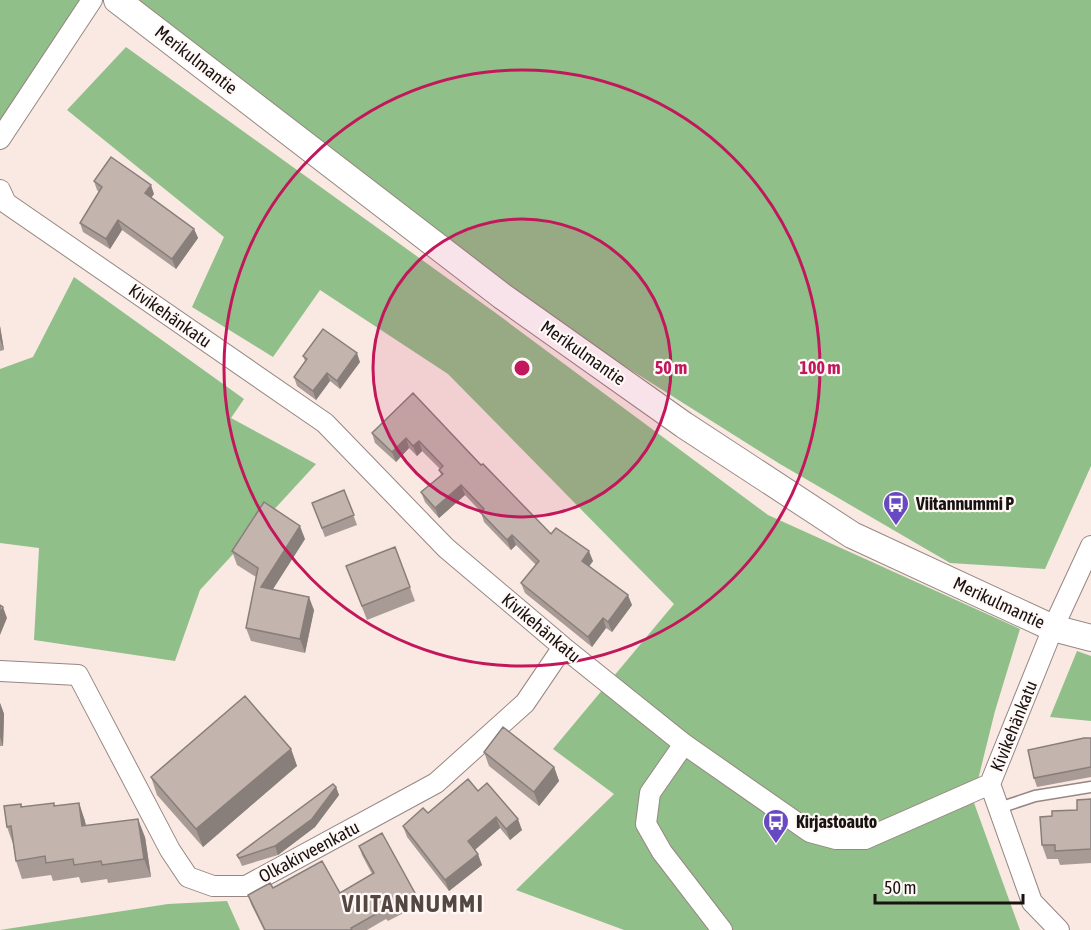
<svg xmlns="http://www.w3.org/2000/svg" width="1091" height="930" viewBox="0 0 1091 930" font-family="'Asap Condensed',sans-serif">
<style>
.forest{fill:#91bf8a}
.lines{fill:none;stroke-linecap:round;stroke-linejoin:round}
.service-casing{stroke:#968782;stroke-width:13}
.minor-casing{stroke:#968782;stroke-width:22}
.tertiary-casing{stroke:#968782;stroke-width:28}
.service{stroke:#fff;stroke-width:10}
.minor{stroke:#fff;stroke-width:20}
.tertiary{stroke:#fff;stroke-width:26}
.wall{fill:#a89b96}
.shaded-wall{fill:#887e7a}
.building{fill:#c3b4ae;stroke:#887e7a;stroke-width:1.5}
.ring{fill:none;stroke:#c2185b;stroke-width:3}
.labels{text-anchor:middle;stroke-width:4.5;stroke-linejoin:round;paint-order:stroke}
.street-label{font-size:18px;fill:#181311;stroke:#fff8f6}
.poi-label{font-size:18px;font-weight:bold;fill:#181311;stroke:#fff8f6;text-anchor:start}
.district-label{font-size:24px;font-weight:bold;letter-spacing:1.5px;fill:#544742;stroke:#fff8f6}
.centre{fill:#c2185b;stroke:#fff8f6;stroke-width:3}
.ring-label{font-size:18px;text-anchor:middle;font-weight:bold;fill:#c2185b;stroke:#fff8f6;stroke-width:4.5;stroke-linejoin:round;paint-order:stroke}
</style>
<rect width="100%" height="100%" fill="#f9e9e2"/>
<!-- forest -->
<path class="forest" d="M0,0H81L0,128Z
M127,0H1091V466L1045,569L950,563L780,464L561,326Z
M126,47L493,311L768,515L1020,629L995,711L973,800L1020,930H624L516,890L614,794L553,749L674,604L448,374L320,290L273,357L192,307L224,237L67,110Z
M74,277L244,399L231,418L316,464L200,590L175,661L34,640L39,548L0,543V369L33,357Z
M1077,651L1091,656V721L1050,717Z
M227,901L240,930H0L168,904Z"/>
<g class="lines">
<defs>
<path id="service" d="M999,808L1035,796L1091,787"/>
<path id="minor" d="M0,139L92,0
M0,190L6,203L325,423L446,548L563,647L684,744L810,832L836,839H865L990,784L1053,628L1091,546
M0,671L78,675L170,850L188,877L213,886H246L436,783L525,703L563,647
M684,744L650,793L646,824L662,852L722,930
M990,784L1032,902L1059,930"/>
<path id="tertiary" d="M117,0L502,296L684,425L852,535L1053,628L1091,638"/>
</defs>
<!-- service casing -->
<use href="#service" class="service-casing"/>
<!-- minor casing -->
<use href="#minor" class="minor-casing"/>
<!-- tertiary casing -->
<use href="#tertiary" class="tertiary-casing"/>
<!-- service -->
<use href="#service" class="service"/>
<!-- minor -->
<use href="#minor" class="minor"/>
<!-- tertiary -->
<use href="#tertiary" class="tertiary"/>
</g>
<!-- wall -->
<path class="wall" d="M94,181L154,194L151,198L194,229L198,238L176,269L122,230L110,249L83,232L80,223L99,192L97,190Z
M0,326L4,350L0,351Z
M303,356L360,362L340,389L330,381L316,400L297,386L294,377L305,361Z
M413,393L481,465L551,534L593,561L589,567L632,605L612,632L606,628L592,647L525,593L521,583L536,565L516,545L511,550L484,522L481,512L465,495L439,518L425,502L421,492L441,475L439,470L440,469L422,451L417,456L409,448L396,462L375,443L372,433Z
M344,490L357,525L325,537L312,503Z
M305,539L273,589L314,610L305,653L251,641L246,628L256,577L237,565L232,551Z
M395,547L415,601L367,620L346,566Z
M0,703L4,714L3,746H0Z
M1091,738V777L1037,787L1034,778Z
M291,749L297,766L203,847L157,795L151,777Z
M484,752L554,767L559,781L539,806L489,766Z
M336,787L339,795L315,827L278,855L242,866L237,855Z
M478,791L522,830L510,840L500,828L475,850L482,865L449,891L407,837L403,826Z
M1091,799V863L1060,865L1058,859H1047L1042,845L1077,810Z
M79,803L86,825L145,837L151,877L108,883L107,879L81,883L79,877L53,881L51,875L22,879L16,861L13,844L7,827L21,804L22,807L55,806Z
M359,846L416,895L419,905L388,921L386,919L367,930H264L251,904L248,895L273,888L340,893L372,874L362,855Z"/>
<!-- shaded-wall -->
<path class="shaded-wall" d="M151,185L154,194L148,202L145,193Z
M118,220L122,230L110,249L106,239Z
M194,229L198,238L176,269L172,259Z
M0,326L4,350L0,339Z
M357,353L360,362L340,389L337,381Z
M327,373L330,381L316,400L313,391Z
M406,438L409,448L396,462L392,452Z
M419,441L422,451L417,456L413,446Z
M461,485L465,495L439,518L435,508Z
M300,526L305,539L266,600L261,587Z
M512,535L516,545L511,550L507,540Z
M589,551L593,561L585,571L582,561Z
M628,595L632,605L612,632L608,622Z
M309,597L314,610L305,653L300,639Z
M3,607L7,618L0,635V614Z
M603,618L606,628L592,647L588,637Z
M0,703L4,714L3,746L0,737Z
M291,749L297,766L203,847L196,829Z
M554,767L559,781L539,806L534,792Z
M336,787L339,795L315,827L278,855L275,846Z
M79,803L85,821L89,844L82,826Z
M496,817L500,828L472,852L468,841Z
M138,819L145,837L151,877L144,859Z
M518,819L522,830L510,840L506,829Z
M478,854L482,865L449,891L445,880Z"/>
<!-- building -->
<path class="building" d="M111,157L151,185L145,193L194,229L172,259L118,220L106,239L80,223L102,187L94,181Z
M323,329L357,353L337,381L327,373L313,391L294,377L307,359L303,356Z
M413,393L481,465L483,464L551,534L556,528L589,551L582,561L628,595L608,622L603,618L588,637L521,583L539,561L512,535L507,540L480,512L484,509L461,485L435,508L421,492L443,474L439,470L443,466L419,441L413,446L406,438L392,452L372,433Z
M344,490L354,515L322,528L312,503Z
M264,502L300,526L261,587L309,597L300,639L246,628L258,568L232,551Z
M395,547L410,587L362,606L346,566Z
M0,605L3,607L0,614Z
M245,696L291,749L196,829L151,777Z
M503,727L554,767L534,792L484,752Z
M1084,738H1091V767L1034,778L1028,750Z
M468,779L478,791L487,783L518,819L506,829L496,817L468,841L478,854L445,880L403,826L423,808L428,813Z
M333,784L336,787L312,819L275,846L239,858L237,855Z
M1091,799V849L1055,851V845H1042L1040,817L1052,816V811L1077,810V800Z
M54,803V806L79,803L82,826L138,819L144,859L102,865L101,861L74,865L73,859L46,863L45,856L16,861L11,826L7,827L4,806L21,804V807Z
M382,833L416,895L384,912L383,910L351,928L352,930H265L248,895L270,883L273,888L322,861L340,893L374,873L359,846Z"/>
<!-- distance rings -->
<circle cx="522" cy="368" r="149" fill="#c2185b" fill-opacity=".12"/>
<g class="ring">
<circle cx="522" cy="368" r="149"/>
<circle cx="522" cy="368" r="298"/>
</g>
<!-- icons -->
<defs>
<symbol id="bus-pin" viewBox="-11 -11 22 30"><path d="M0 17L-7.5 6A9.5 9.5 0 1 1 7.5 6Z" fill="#6749c2" stroke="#fff8f6"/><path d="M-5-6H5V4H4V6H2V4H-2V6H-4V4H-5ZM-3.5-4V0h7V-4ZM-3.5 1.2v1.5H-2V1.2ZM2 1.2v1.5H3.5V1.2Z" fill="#fff"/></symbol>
</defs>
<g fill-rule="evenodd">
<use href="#bus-pin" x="881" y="489" width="30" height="40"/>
<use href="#bus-pin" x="761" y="807" width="30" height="40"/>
</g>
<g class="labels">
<!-- street labels -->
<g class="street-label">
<text transform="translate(196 60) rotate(38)" y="6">Merikulmantie</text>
<text transform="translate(170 316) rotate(35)" y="6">Kivikehänkatu</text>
<text transform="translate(583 353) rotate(35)" y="6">Merikulmantie</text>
<text transform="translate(999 603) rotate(25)" y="6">Merikulmantie</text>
<text transform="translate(541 628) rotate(40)" y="6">Kivikehänkatu</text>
<text transform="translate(1014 726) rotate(-68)" y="6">Kivikehänkatu</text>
<text transform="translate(309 852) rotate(-28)" y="6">Olkakirveenkatu</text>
</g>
<!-- poi labels -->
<g class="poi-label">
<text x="916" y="510">Viitannummi P</text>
<text x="796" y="828">Kirjastoauto</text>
</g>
<!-- district labels -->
<g class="district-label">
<text x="413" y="912">VIITANNUMMI</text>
</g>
</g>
<circle cx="522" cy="368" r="9" class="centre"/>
<g class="ring-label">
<text x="671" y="374">50 m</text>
<text x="820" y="374">100 m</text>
</g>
<!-- scale -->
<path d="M875 894v9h148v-9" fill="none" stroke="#181311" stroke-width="3"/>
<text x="884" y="894" font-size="18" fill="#181311" stroke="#fff8f6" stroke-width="4.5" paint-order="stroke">50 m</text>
</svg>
